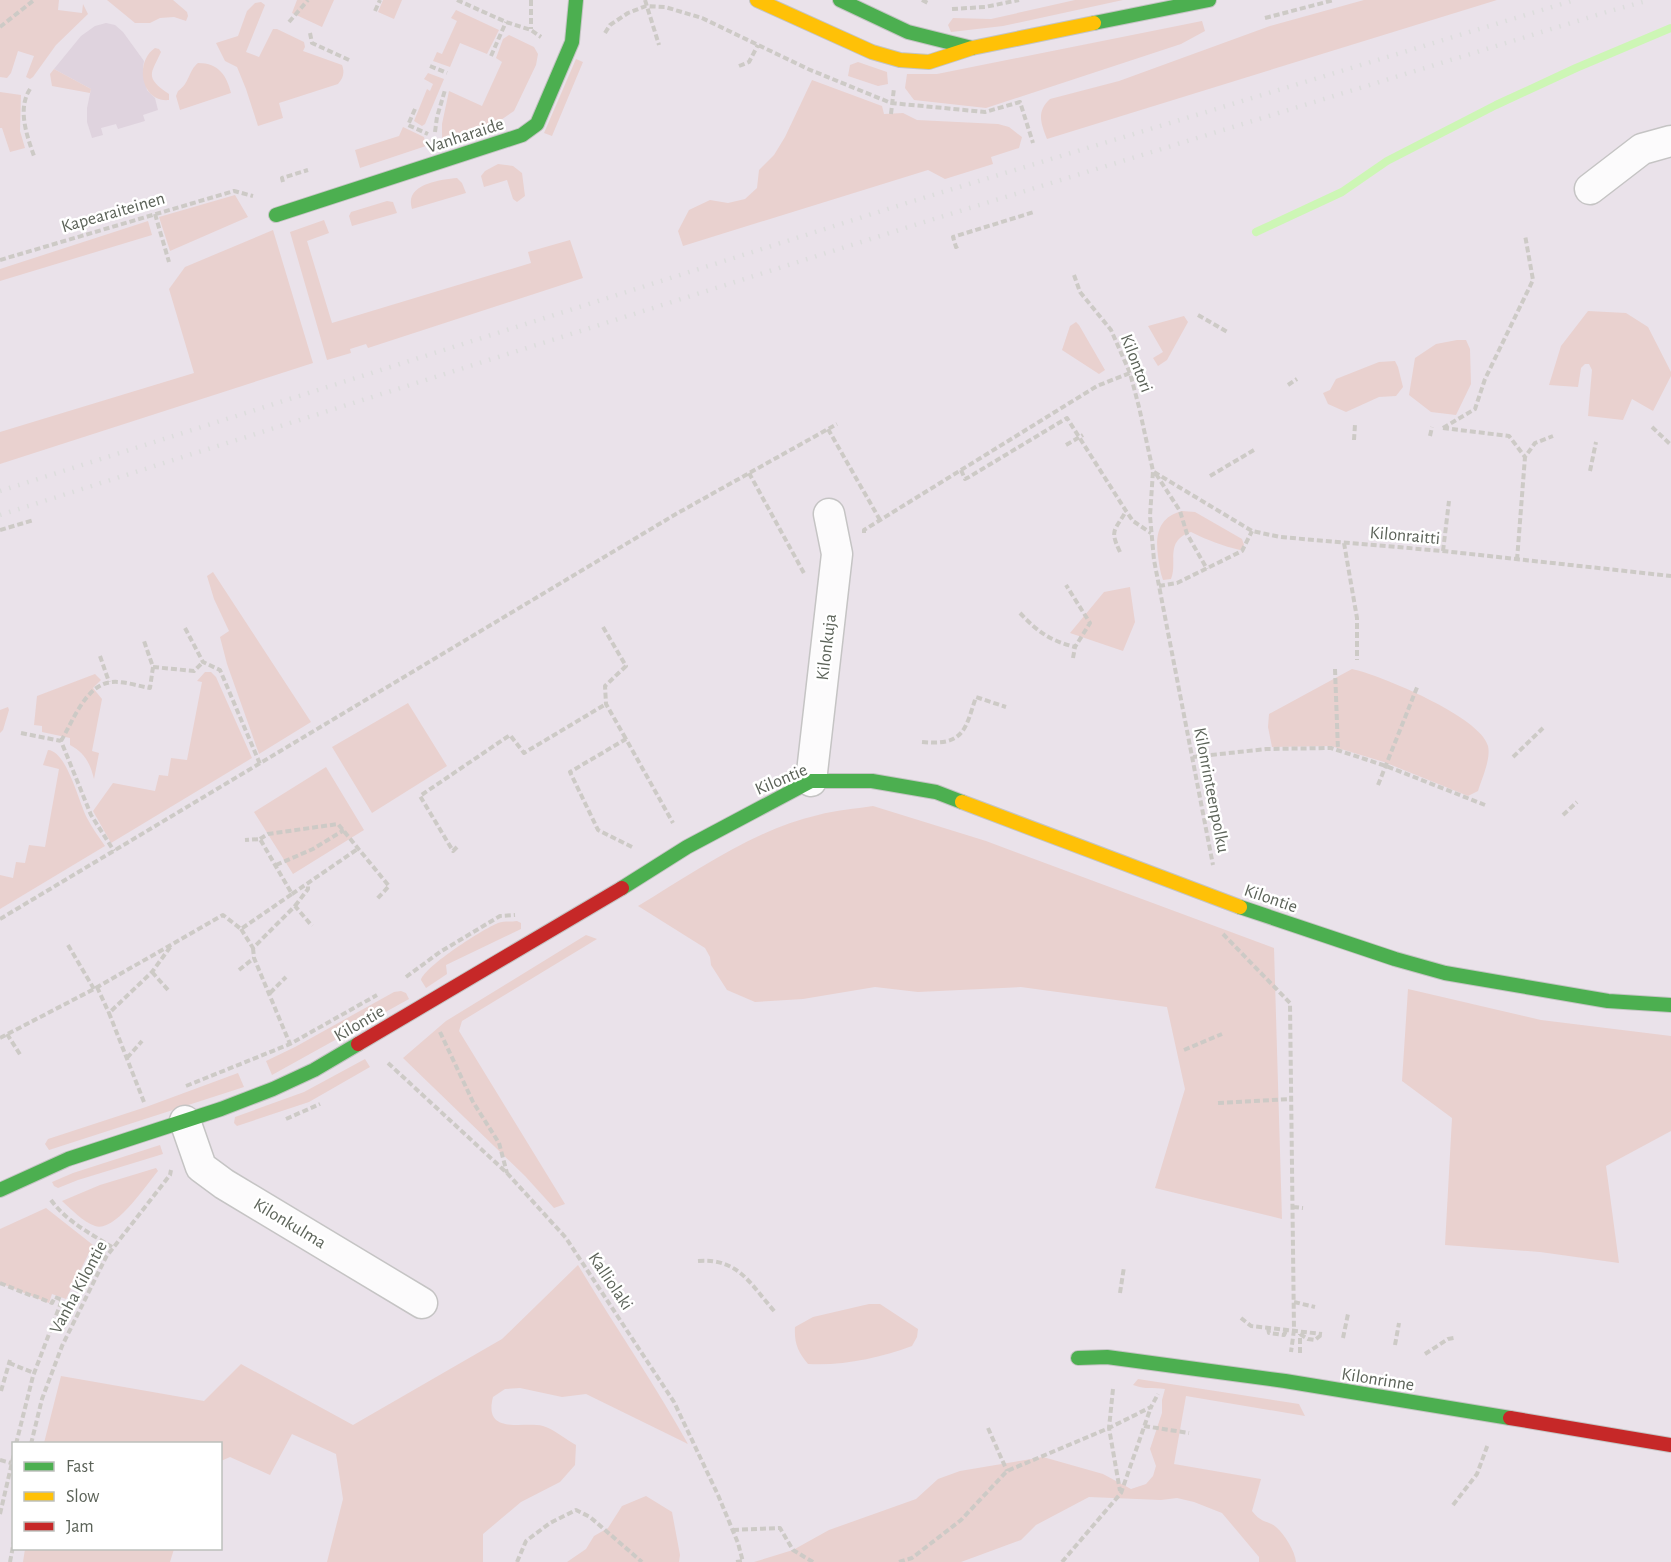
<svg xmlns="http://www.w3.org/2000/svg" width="1671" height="1562" viewBox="0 0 1671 1562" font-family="'Alegreya Sans',sans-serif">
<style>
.education{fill:#dfd3de}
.green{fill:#e9d1cf}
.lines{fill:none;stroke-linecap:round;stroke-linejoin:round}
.stream{stroke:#cdf6b5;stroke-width:8}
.street-casing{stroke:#c5c4c4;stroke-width:33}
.fast-casing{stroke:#c4c4c3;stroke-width:16}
.slow-casing{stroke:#c4c4c3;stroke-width:16}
.jam-casing{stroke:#c4c4c3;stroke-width:16}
.path{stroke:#cdcac6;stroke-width:4;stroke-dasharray:6 3;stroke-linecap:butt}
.street{stroke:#fcfbfc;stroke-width:30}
.fast{stroke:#4caf50;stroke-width:14}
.slow{stroke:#ffc107;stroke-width:14}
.jam{stroke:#c62828;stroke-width:14}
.rail{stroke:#ddd;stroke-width:4.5;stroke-dasharray:1.5 8;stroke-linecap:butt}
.labels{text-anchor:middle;stroke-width:5;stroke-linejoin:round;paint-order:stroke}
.street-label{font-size:18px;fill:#5b6258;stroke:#fff}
</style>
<rect width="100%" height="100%" fill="#eae2ea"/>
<!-- education -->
<path class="education" d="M106,23L115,25L123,32L144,61L143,68L147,90L155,98L158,110L143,115L145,121L118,129L116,124L101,128L103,135L92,138L87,122V108L91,89L54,69L81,36L95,26Z"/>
<!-- green -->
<path class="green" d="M0,0H59L58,10L82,13L83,4L88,14L56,45L33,77L30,79L26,77L34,56L18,51L11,73L7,78L0,77Z
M107,0H173L187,12L188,16L186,21L174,17L160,18L150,23H135Z
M297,0H334L322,27L292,13Z
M383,0H402L394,19L378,12Z
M1075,0H1123L1003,26L951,32L948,25L953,18L991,19Z
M1364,0H1497L1047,139C1041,123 1036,112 1050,99L1119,81L1270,26Z
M261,2L265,5L246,52L259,57L273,29H277L304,42L305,47L303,51L342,65C345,73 343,78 338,84L279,103L283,118L258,126L246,89L237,67L225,61L216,43L238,36L247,11L255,3Z
M456,10L499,30L487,54L460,43L450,67L433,61L437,52L442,54L457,21L451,18Z
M1202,21L1205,31L1181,44L986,108L914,100L905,88L907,74H937Z
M509,35L534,47L538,54L536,65L514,111L495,124L442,141V124L449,91L482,106L502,62L496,58L503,39Z
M155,48L159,49L161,52C151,74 144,77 169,94V100C141,103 134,62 155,48Z
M576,59L583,62L552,136L544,133Z
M858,62L887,72L888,84L878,86L848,76L850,65Z
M198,63C219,63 227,76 231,93L180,110L176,96L178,91C190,83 188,71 198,63Z
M54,69L91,89L90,93L52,86L50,74Z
M428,73L444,79L425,124L422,126L414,121L427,89L430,91L433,84L424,79Z
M812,80L882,106L884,114L903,113L917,120L998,124L1009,127L1022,137L1019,148L991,157L993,164L945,179L928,170L683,246L678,231L689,210L710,200L728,203L745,199L757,188L759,170L774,155L785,137Z
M0,92L21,95L20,131L25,148L10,152L2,128H0Z
M403,127L424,137L426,146L360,168L355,150L399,136Z
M498,164L513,166L522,173L525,196L517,202L513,199L507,180L484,187L481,176L485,171Z
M457,178L462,183L466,193L412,209C404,184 439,180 457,178Z
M235,195L248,217L170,251L159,217Z
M387,201L393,202L397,213L352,226L349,216L351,212Z
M324,220L329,233L307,241L332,323L531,263L528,252L570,240L583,278L368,348L366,344L350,349L351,353L327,360L290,232Z
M148,221L152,235L0,281V269Z
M273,230L313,363L0,464V432L194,373L169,289L185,267Z
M1588,311L1626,313L1648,327L1671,372V376L1653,411L1632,399L1623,420L1588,416L1592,370L1589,364H1585L1581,368L1578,387L1549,385L1561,346Z
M1184,316L1188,322L1167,360L1158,366L1153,358L1163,352L1148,326Z
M1076,322L1079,325L1105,370L1099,374L1062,350L1070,326Z
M1457,340H1466L1470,349L1471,384L1456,415L1431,412L1409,395L1415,358L1436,344Z
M1395,361L1398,367L1403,387L1396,396L1379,397L1346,412L1328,404L1323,393L1330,390L1336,379L1379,362Z
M1182,511L1195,512L1242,539L1244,545L1240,550C1223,546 1207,540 1191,532C1164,541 1178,562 1171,579L1163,580C1160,572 1159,564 1158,556C1155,534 1159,517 1182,511Z
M213,572L311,722L259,754L227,664L220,637L229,631L214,599L207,576Z
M1130,587L1135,622L1123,651L1070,633L1104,592Z
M1352,669C1380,675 1481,717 1488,746C1491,759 1482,778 1478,791L1468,796L1384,762L1331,746L1272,747L1268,727L1269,714Z
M205,672H211L216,677L252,758L111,843L93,811L113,783L155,791L159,775L168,776L171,758L187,760L202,682L197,681Z
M95,674L101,680L93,688L102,699L92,751L99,753L94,779C90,763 85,753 70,745V738L42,732V726L34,725L37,696Z
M408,703L447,766L372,813L332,747Z
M8,707L9,710L3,730L0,733V710Z
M48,750C67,751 79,803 87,818C92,828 99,837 105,846L0,909V875L13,878L16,862L25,863L29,845L45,847L59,769L43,765Z
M326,767L364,830L293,874L254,812Z
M873,806L986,841L1274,948L1282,1219L1155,1188L1185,1089L1167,1007L1021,987L918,992L875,987L803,999L755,1002L727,990L711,965L710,957L705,948L638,906C695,872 753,830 818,815C836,810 855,809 873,806Z
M517,921L521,923V929L446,965L447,974L426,988L421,980C425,966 483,929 498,923C503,921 511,922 517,921Z
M586,935L597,939L462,1021L459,1031L565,1204L554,1208L525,1176L403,1058L446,1021Z
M1408,989L1541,1020L1671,1036V1131L1606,1166L1619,1263L1540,1252L1445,1245L1452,1118L1402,1081Z
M401,991L406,993L409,999L272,1075L266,1061L295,1047L394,992Z
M365,1059L370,1067L309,1102L237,1126L234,1123L235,1117L304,1092Z
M238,1073L244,1087L49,1150L45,1144L48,1139L146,1107Z
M160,1145L163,1154L78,1180L58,1188L54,1186L52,1182L73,1173Z
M156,1168L158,1171C146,1185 115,1233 95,1226C83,1222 71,1209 62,1201L100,1185Z
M46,1208L93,1245L66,1299L52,1294L49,1303L0,1283V1229Z
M578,1265C614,1325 654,1383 688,1444L586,1394L562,1397L520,1388L505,1389L493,1397C483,1436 524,1421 543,1426C554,1429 566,1440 576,1445L575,1465L560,1482L521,1502L483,1534V1562H327L343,1499L336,1454L292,1434L270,1475L230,1457L221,1461L220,1444L44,1443L61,1376L204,1401L241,1364L353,1425L502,1339Z
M869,1304H880L918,1329L917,1337L912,1346C879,1358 843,1366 808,1364C798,1352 794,1343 795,1327L813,1317Z
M1138,1379L1299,1404L1305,1416L1186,1396L1174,1464L1261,1479L1252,1511C1262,1524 1268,1520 1276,1527C1285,1535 1295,1551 1296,1562H1259V1557L1222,1513L1194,1502L1177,1498L1161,1500L1089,1497L1036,1525L1021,1540L961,1562H754L793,1550L829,1530L916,1499L938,1479L960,1471L1043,1457L1103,1474L1131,1489L1146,1484L1153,1476L1156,1466L1150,1449L1162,1413V1400L1165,1389C1152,1387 1147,1390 1133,1385Z
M646,1496L672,1512L680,1555L679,1562H567L586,1549L594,1536L608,1528L622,1506Z
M25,1549V1548L174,1549L170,1562H23Z"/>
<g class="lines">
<!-- stream -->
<path class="stream" d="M1256,232L1342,192L1387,161L1496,105L1576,68L1671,28"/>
<defs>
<path id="street" d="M1590,189L1642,149L1671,141
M811,781L837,554L829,514
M185,1121L201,1167L224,1184L422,1303"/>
<path id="fast" d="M840,0L908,32L972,48
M1094,23L1209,0
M276,215L522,135L537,124L572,42L576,0
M622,888L687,847L811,781H872L936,792L962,802
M1240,907L1395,959L1445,973L1608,1001L1671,1005
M0,1190L68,1159L221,1109L273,1089L314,1070L358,1044
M1078,1358L1107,1357L1285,1381L1510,1418"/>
<path id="slow" d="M757,0L872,52L900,60L929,62L972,48L1094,23
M962,802L1240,907"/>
<path id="jam" d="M358,1044L622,888
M1510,1418L1671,1445"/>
</defs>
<!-- street casing -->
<use href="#street" class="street-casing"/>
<!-- fast casing -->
<use href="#fast" class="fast-casing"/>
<!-- slow casing -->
<use href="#slow" class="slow-casing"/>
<!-- jam casing -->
<use href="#jam" class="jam-casing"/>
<!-- path -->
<path class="path" d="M457,0L506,22L531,30L541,37
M531,0V29
M645,0L659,45
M922,0L930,4
M952,9L985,7L1019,0
M375,11L380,0
M1265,18L1334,0
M289,22L308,0
M0,27L34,0
M310,33L312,43L349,60
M605,33L610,25L628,13L646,6L665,7L702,18L808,69L891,103L985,112L1020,102L1033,143
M491,56L506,22
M430,66L447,73
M739,66L749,62L758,45
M30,89C17,109 27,136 34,156
M415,109L408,125L428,134
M891,114L894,88
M435,132L437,117L445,90
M283,182L282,178L308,170
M155,214L169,262
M958,246L956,247L953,237L1034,212
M0,260L234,191L253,196
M1074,275L1080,292L1111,330L1130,373L1139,407L1153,471L1150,516L1154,560L1213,865
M1198,315L1229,333
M1288,385L1297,379
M1652,427L1671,445
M1443,428L1475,409L1485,379L1533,280L1525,235
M1443,428L1509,436L1525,457
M828,429L880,520
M1430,436L1432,427
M1354,440L1355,424
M1066,445L1083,435
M961,470L965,479L969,477L1067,418L1126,511L1133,521L1151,533
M1590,471L1596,442
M1154,472L1252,531L1280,537L1443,551L1671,576
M749,473L805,575
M1156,474L1180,511L1187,534L1207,569
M1210,476L1254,450
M0,530L34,520
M864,533V530L1097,386L1130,373
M1344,543L1357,618V660
M1443,551L1449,501
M1120,552C1109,529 1115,531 1126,511
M1517,560L1525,457L1535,443L1553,436
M1159,586L1177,583L1242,551L1252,531
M1020,613C1038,632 1049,640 1075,647L1090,623L1066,585
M603,627L626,666L605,686L606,704L626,739
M185,628L203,662L220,670L260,764
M100,656L109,682
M1073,658L1075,647
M153,667L194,671L203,662
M1335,669L1338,751
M21,733L61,741L91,815L114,851
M61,741C73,721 86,684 112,682C124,681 138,686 150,688L153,667L144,641
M922,742C964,746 965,730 976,697L1006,707
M1193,757L1266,749L1331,748L1386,766L1485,805
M1513,757L1543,728
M1378,785L1418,685
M1563,815L1577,802
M260,839L268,834L338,824L389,886L377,899
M457,847L453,851L420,796L510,735L524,753L606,704
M632,847L598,830L570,772L626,739L673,823
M276,865L313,849L344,830
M292,894L359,848
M295,906L308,889V885
M0,919L676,514L837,424
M241,929L253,948L295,906L312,926
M1223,934L1290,1003L1294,1330L1291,1352
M68,945L94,989
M253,948L254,958L290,1044
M239,970L254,958
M152,972L168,990
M406,977L440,952L500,916L515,915
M97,987L109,1013
M270,993L286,977
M440,1032L473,1102L499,1143L507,1173
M7,1034L21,1056
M0,1038L94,989L223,915L241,929L292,894L260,839L245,840
M1184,1050L1222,1034
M127,1058L142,1041
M388,1063L507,1173L566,1238L674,1402L718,1495L738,1543L743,1562
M186,1086L290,1044L377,995
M144,1102L109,1013L152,972L171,946
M1218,1103L1290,1099
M286,1119L320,1104
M51,1200C66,1221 91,1234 112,1247
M1293,1207L1303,1208
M698,1261C739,1258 750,1284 775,1312
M0,1283L32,1296
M1120,1293L1124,1267
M1294,1302L1315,1307
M1241,1318L1251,1326L1322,1334
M1268,1328L1269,1333L1284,1335L1286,1331
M1300,1334L1308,1339L1315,1340L1321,1335
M1343,1338L1348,1314
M1395,1345L1399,1323
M1300,1353V1334
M1425,1354L1448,1339L1454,1338
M9,1363L34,1373
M1113,1389L1109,1428L1120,1491
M1,1391L10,1360
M1144,1426L1189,1433
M988,1428L1007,1471
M16,1444L33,1376L62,1300L55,1297L52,1303L32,1295
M31,1444L42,1399L62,1346L106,1257L170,1175L171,1170
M0,1460L11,1463
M1453,1505L1477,1474L1488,1444
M0,1514L14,1454
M733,1530L780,1528L793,1550L813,1562
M10,1562L14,1541
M517,1562L526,1541L550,1523L576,1510L590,1517L642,1562
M736,1562L743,1561
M899,1562L912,1558L961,1520L1007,1471L1109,1428L1151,1407L1158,1394
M1062,1562L1121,1493L1151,1407"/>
<!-- street -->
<use href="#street" class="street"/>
<!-- fast -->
<use href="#fast" class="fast"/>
<!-- slow -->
<use href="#slow" class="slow"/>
<!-- jam -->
<use href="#jam" class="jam"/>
<!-- rail -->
<path class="rail" d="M0,491L913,201L1575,0
M0,515L921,223L1610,11L1650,0"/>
</g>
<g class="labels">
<!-- street labels -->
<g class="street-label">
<text transform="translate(465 135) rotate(-18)" y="6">Vanharaide</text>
<text transform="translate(113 212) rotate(-16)" y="6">Kapearaiteinen</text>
<text transform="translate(1137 363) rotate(69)" y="6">Kilontori</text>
<text transform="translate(1405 535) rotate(5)" y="6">Kilonraitti</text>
<text transform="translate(826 647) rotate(-83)" y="6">Kilonkuja</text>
<text transform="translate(781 779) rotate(-23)" y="6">Kilontie</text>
<text transform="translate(1212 790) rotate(79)" y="6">Kilonrinteenpolku</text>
<text transform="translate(1271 898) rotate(19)" y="6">Kilontie</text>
<text transform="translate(359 1023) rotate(-30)" y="6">Kilontie</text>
<text transform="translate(290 1223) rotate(31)" y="6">Kilonkulma</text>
<text transform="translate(611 1281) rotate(56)" y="6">Kalliolaki</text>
<text transform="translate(78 1287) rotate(-62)" y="6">Vanha Kilontie</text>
<text transform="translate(1378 1379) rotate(9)" y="6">Kilonrinne</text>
</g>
</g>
<!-- legend -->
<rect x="12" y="1442" width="210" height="108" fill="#ffffff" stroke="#bdc0bc" stroke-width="1.5"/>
<rect x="24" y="1462" width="30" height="9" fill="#4caf50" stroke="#bdc0bc" stroke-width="1.5"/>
<text x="66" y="1472" font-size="18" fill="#5b6258">Fast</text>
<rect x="24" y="1492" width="30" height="9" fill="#ffc107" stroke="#bdc0bc" stroke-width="1.5"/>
<text x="66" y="1502" font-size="18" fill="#5b6258">Slow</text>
<rect x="24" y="1522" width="30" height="9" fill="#c62828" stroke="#bdc0bc" stroke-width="1.5"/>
<text x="66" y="1532" font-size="18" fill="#5b6258">Jam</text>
</svg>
